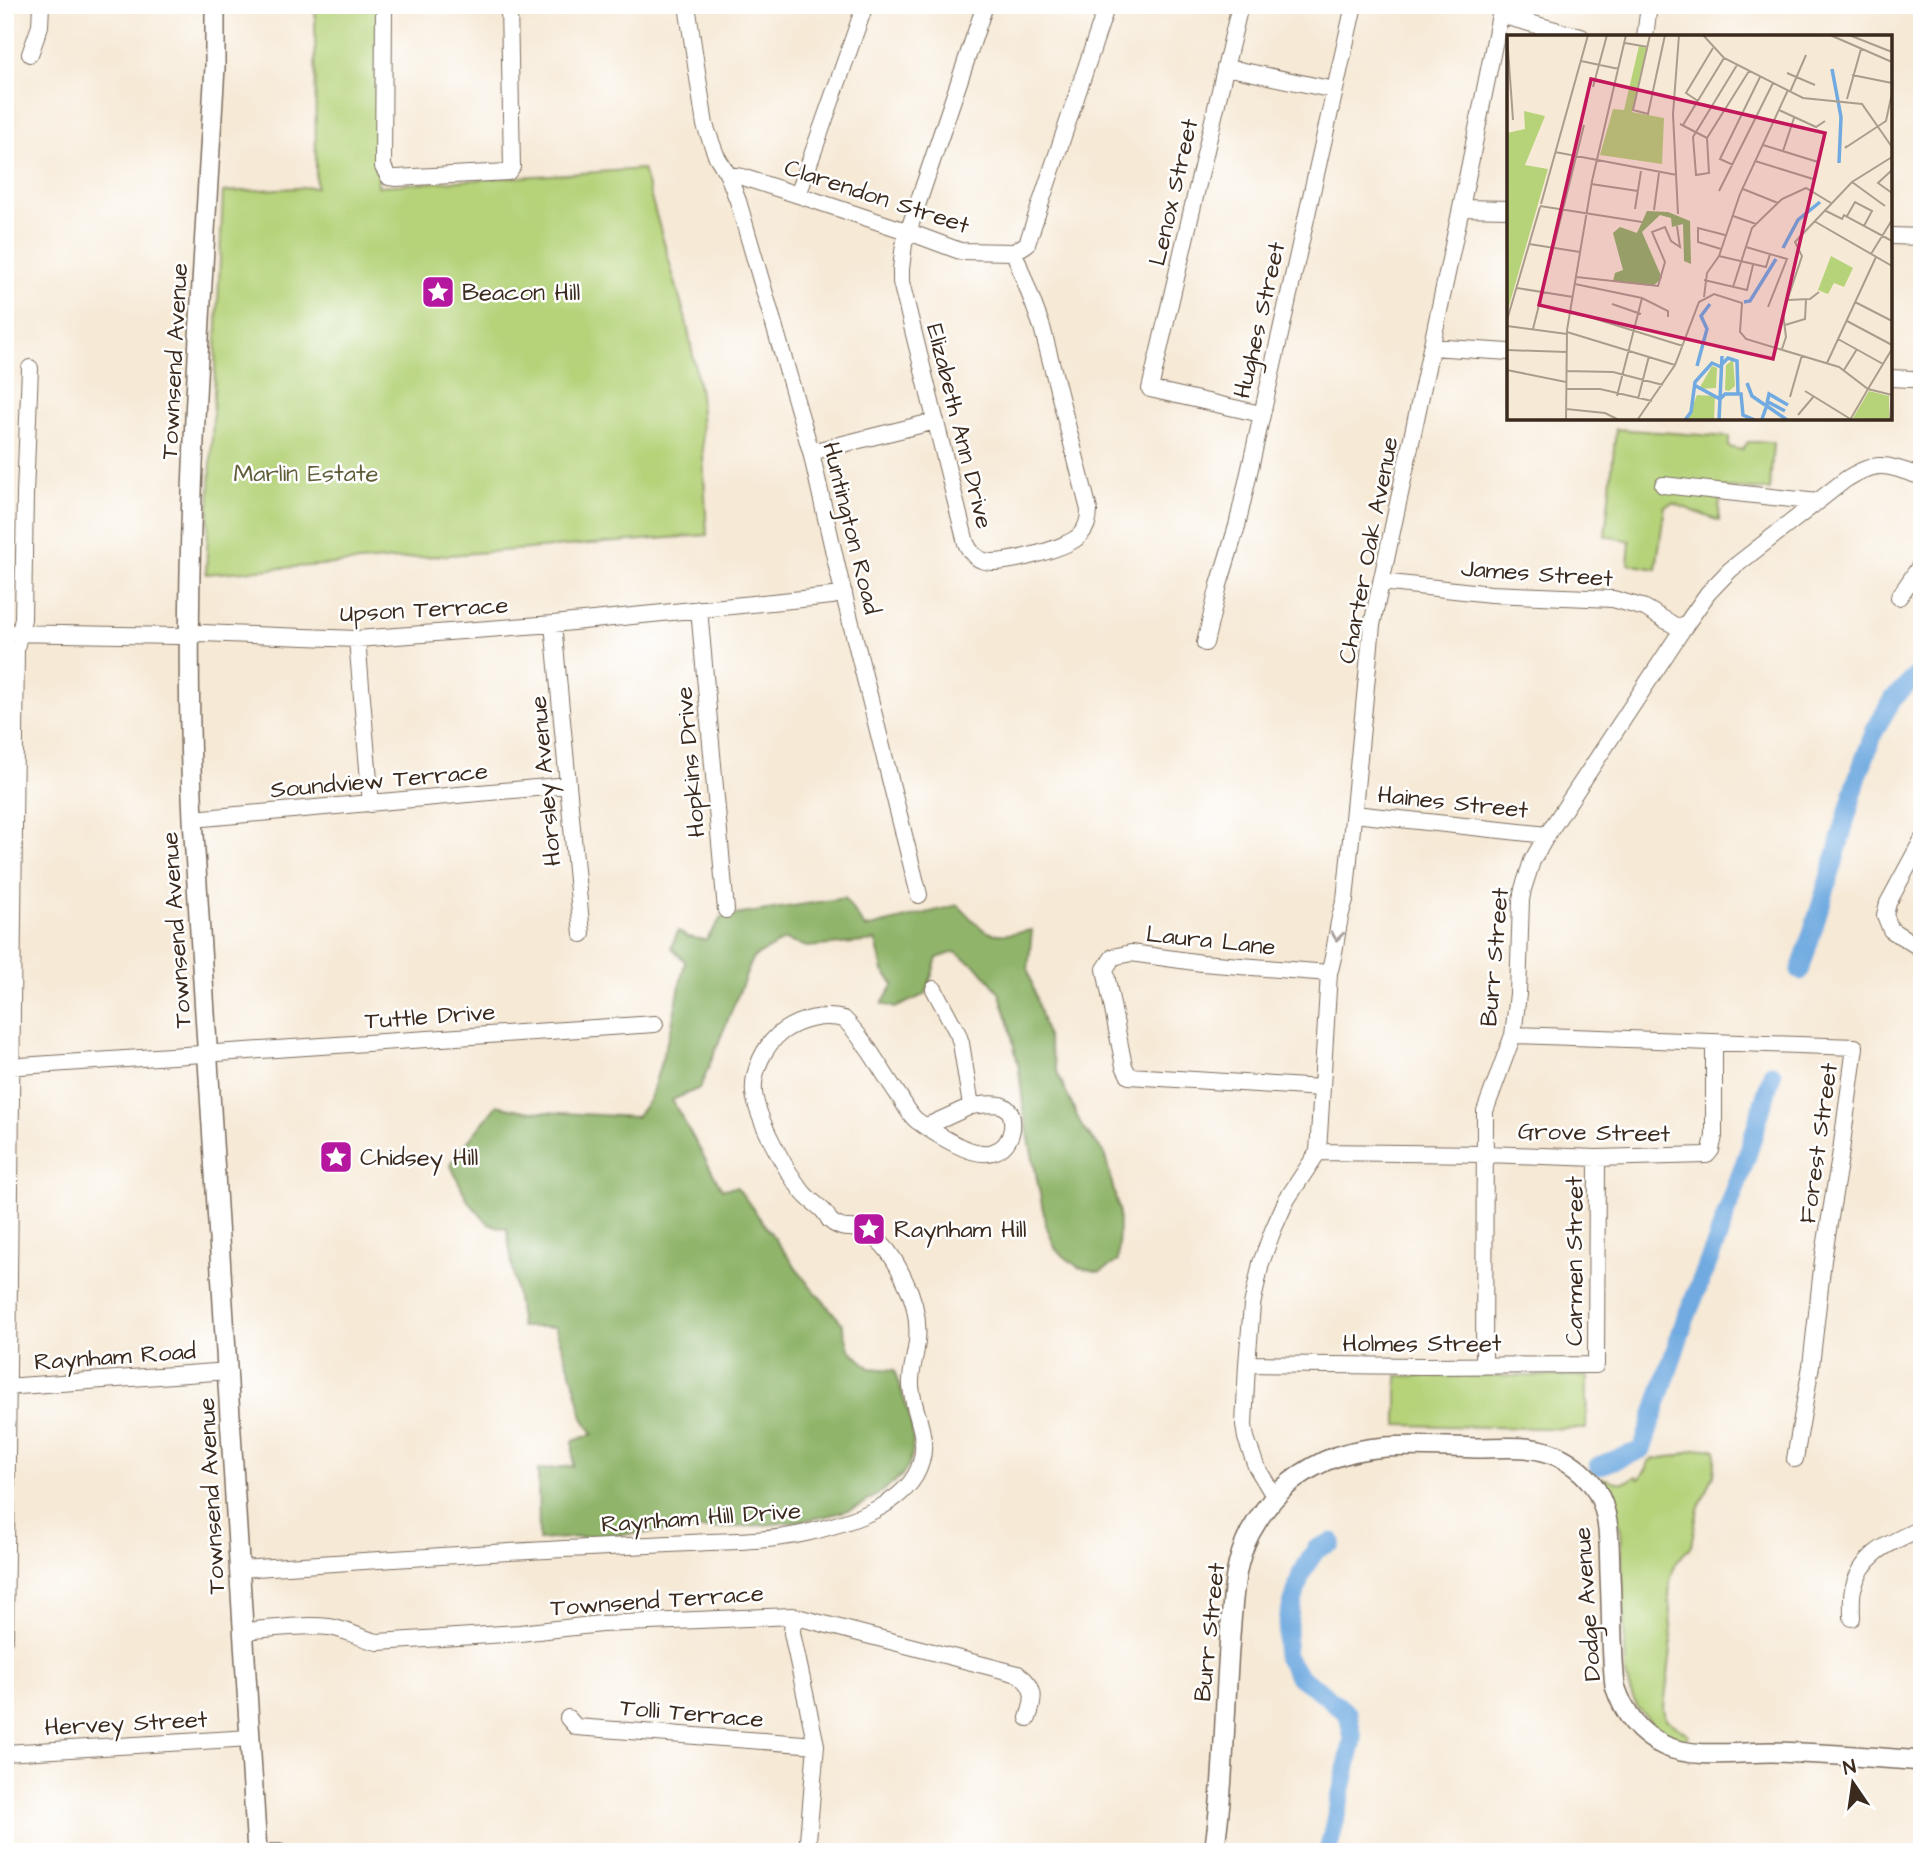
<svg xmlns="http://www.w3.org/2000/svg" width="1927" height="1857" viewBox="0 0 1927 1857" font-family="'Architects Daughter',sans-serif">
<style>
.green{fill:#b6d37a;stroke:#787e4c;stroke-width:2}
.forest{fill:#90b56a;stroke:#667044;stroke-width:2}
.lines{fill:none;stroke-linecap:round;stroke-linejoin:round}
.river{stroke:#70aae0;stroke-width:19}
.minor-casing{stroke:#7c6d5e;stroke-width:18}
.major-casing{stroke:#7c6d5e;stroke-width:22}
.minor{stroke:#fff;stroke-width:16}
.major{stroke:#fff;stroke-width:19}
.oneway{stroke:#a79f9a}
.labels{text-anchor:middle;stroke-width:5;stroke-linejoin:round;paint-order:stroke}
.street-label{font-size:24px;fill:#3b2a1e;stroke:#fff}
.poi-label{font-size:24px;fill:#3b2a1e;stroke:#fff;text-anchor:start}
.park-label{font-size:24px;fill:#605d3a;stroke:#fff}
.inset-river{fill:none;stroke:#70aae0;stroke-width:3.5}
.inset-road{fill:none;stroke:#ab9d8c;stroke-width:2}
.view{fill:#c2185b;fill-opacity:0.15;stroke:#c2185b;stroke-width:3.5}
.inset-edge{fill:none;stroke:#3b2a1e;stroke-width:3.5}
</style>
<rect width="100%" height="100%" fill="#fff"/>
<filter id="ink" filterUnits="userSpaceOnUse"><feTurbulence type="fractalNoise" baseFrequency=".0143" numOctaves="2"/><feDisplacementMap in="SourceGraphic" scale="14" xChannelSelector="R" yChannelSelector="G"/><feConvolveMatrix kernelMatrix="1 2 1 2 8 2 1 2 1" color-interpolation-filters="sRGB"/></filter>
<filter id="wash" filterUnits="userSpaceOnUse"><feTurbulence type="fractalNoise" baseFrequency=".00686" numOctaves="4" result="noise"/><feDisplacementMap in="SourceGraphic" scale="28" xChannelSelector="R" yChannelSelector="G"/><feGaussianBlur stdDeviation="1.57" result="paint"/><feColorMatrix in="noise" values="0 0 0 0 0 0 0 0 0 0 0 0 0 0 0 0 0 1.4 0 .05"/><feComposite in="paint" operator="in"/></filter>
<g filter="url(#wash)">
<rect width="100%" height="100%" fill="#f6e9d5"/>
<!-- green -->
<path class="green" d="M315,5H378V186L643,169L686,320L694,361L700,394L707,535L206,574L223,192L316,187Z
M1616,429L1729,437V447L1742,450L1748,442H1773L1770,490L1720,488L1719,521L1673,503L1665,506L1656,569L1628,564L1630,541L1605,536Z
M1397,1376H1587L1586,1429L1397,1425Z
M1710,1448L1716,1450L1714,1475L1698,1509L1691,1546L1676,1562L1670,1580L1669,1598L1672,1641L1664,1709L1666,1719L1689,1735L1684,1742C1652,1726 1632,1712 1626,1675L1621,1531L1613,1502L1602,1478C1617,1482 1623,1486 1636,1476L1639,1479L1647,1469L1648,1463L1653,1459L1677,1456L1694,1450Z"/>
<!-- forest -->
<path class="forest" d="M844,898L866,928L958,905C989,937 987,938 1032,930L1028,970L1057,1072L1082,1127L1104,1152L1119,1211L1118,1261L1100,1272L1078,1267L1056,1250L1046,1225L1024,1113L1019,1069L1009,1023L999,992L978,967L955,952L937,958L926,994L895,1008L882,1004L894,984L883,971L876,941L807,947L784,940L753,958L700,1088L672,1100L722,1189L737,1187L805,1280L842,1323L849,1349L870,1368L894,1370C903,1399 923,1439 907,1468C902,1479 868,1502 857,1507C812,1524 752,1526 704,1529C649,1533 594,1536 539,1540L538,1470L573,1466V1441L593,1434L583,1418L573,1378L555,1327H521L507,1229L489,1224L468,1201L450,1164L497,1105L525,1111L636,1117L650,1099L672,1025L685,961L671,948L678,931L688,937L706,940L722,917Z"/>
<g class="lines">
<!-- river -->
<path class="river" d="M1800,971L1831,872L1858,776L1875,730L1892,700L1922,670
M1598,1466L1642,1450L1685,1320L1716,1243L1747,1156L1772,1074
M1328,1852L1353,1739L1348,1714L1324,1694L1298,1676L1285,1655L1289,1616L1301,1574L1316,1549L1332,1542"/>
</g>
</g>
<g filter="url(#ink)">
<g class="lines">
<defs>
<path id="minor" d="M384,5L383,167L389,177L396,178L508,172L512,167L509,5
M687,5L705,125L716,155L728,175L738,201L811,452L838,571L919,895
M985,5L904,244L901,269V282L966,543C970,552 975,559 985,561C1001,566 1069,548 1080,535C1087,528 1089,519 1089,510L1042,327L1014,252
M1240,5L1150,389L1261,414
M1500,15L1581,37
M1645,37L1649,5
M30,54L40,26L41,5
M1225,67L1334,90
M728,175L742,177L798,195L909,232L960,251L1014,252
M798,195L865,5
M1461,208L1509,209
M1890,236L1922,237
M1014,252L1027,244L1107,5
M1431,347L1509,352
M1890,378L1912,379
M811,452L936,421
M1663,485L1818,502
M1381,582L1491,594L1613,599L1645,608L1682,630
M1899,597L1922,563
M699,609L726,910
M553,624L582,934
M5,633L178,636L202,633L357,639L553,624L832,596L844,593
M357,639L371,804
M1205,643L1219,585L1237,526L1354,5
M1354,814L1547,835
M193,819L568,785
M1922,840L1888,903L1885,915L1891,930L1922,949
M1513,1035L1855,1047L1841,1151L1823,1260L1811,1366L1795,1459
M5,1067L655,1024
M1322,1088L1129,1076L1124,1066L1105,969L1113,957L1131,953L1202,963L1329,973
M927,1126L971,1106
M1318,1152L1486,1154L1597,1158L1707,1155L1711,1150L1714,1136V1042
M1247,1364L1422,1366L1596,1365L1597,1158
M1484,1366L1485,1111L1513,1035L1518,994L1521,900L1523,889L1532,861L1547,835L1682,630L1708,593L1730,570L1845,480C1878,459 1887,465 1922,477
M5,1387L229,1371
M1274,1496L1256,1466L1246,1438L1244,1425L1247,1364L1252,1305L1261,1263L1273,1230L1287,1199L1318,1152L1329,973C1337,949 1336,923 1345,900L1372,625L1461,208L1502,5
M240,1569C356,1562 472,1553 588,1548C629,1546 669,1544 710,1542C742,1541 775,1540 806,1533C847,1523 909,1506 921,1462C929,1435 913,1412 911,1386C910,1370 916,1356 917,1341C919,1320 914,1298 904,1279C895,1259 880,1234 857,1229C846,1226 846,1231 833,1223C826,1218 831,1220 825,1213C819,1205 808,1200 802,1191C786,1171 757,1119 754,1093C752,1071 765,1044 783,1031C801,1019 823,1014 844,1019C865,1040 880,1068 897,1093C903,1101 908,1113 916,1120C928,1129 943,1138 957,1145C967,1150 981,1156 993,1152C1004,1149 1010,1140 1012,1129C1015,1098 992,1104 971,1106L961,1043L958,1034L934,989
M793,1616L792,1633L816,1745L807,1852
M1852,1618C1852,1609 1851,1598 1853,1589C1863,1552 1890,1543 1922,1528
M244,1631C271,1629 302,1624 329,1627C346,1629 361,1639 378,1642L520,1633L601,1624L793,1616L1018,1674C1036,1687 1035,1698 1028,1718
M5,1638L16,648L23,619L25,494L30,368
M568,1718L576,1727L816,1745
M5,1753L250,1738
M260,1852H280"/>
<path id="major" d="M215,5V67C200,317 181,568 193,819L257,1852
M1214,1852C1225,1780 1224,1708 1230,1636C1233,1601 1233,1565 1250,1533C1269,1499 1289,1478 1325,1461C1371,1440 1426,1447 1476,1448C1500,1448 1527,1445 1550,1453C1567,1459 1585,1472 1595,1488C1611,1513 1609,1546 1610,1575C1612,1612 1611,1649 1615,1686C1624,1713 1638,1734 1665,1746C1694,1759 1739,1752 1771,1752C1821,1753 1872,1757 1922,1761"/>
</defs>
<!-- minor casing -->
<use href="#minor" class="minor-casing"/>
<!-- major casing -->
<use href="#major" class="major-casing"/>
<!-- minor -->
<use href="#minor" class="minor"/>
<!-- major -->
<use href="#major" class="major"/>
</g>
<!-- one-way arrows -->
<defs><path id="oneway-chevron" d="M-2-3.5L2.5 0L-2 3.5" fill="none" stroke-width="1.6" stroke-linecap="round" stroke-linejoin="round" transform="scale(1.75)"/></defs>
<use class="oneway" href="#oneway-chevron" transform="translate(1337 936) rotate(97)"/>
</g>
<!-- icons -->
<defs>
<symbol id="sight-square" viewBox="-11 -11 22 22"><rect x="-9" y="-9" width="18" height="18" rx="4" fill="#b5179e" stroke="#fff"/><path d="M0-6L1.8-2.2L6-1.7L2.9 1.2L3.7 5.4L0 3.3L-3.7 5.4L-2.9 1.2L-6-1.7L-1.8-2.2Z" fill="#fff"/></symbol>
</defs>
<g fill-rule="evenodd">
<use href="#sight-square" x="419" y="273" width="38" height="38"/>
<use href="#sight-square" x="317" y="1138" width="38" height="38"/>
<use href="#sight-square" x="850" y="1210" width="38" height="38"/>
</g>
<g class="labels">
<!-- street labels -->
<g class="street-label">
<text transform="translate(1173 192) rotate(-77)" y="8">Lenox Street</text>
<text transform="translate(877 196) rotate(18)" y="8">Clarendon Street</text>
<text transform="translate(1259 320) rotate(-77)" y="8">Hughes Street</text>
<text transform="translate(174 361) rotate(-87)" y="8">Townsend Avenue</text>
<text transform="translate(960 426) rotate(76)" y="8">Elizabeth Ann Drive</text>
<text transform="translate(852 528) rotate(76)" y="8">Huntington Road</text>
<text transform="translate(1368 550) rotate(-79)" y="8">Charter Oak Avenue</text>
<text transform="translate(1537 573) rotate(4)" y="8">James Street</text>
<text transform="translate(424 609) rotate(-3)" y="8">Upson Terrace</text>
<text transform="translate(690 762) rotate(-95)" y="8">Hopkins Drive</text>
<text transform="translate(379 780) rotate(-5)" y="8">Soundview Terrace</text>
<text transform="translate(545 781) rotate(-95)" y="8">Horsley Avenue</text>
<text transform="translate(1453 802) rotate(6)" y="8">Haines Street</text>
<text transform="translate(176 930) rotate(-94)" y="8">Townsend Avenue</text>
<text transform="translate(1211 940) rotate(6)" y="8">Laura Lane</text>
<text transform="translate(1494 957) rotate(-85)" y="8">Burr Street</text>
<text transform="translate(430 1016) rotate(-4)" y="8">Tuttle Drive</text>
<text transform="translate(1594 1132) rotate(1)" y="8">Grove Street</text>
<text transform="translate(1818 1143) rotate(-82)" y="8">Forest Street</text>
<text transform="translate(1574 1261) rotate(-90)" y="8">Carmen Street</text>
<text x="1422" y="1351">Holmes Street</text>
<text transform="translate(115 1356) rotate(-4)" y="8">Raynham Road</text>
<text transform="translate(211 1496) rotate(-93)" y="8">Townsend Avenue</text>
<text transform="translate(701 1517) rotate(-4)" y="8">Raynham Hill Drive</text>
<text transform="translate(657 1600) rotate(-4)" y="8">Townsend Terrace</text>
<text transform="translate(1587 1604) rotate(-94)" y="8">Dodge Avenue</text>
<text transform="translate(1209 1632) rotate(-84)" y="8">Burr Street</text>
<text transform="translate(692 1713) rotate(5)" y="8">Tolli Terrace</text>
<text transform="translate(126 1723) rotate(-3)" y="8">Hervey Street</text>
</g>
<!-- poi labels -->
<g class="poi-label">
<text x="462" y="300">Beacon Hill</text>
<text x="360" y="1165">Chidsey Hill</text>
<text x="894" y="1237">Raynham Hill</text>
</g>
<!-- park labels -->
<g class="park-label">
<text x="306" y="481">Marlin Estate</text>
</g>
</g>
<!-- overview -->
<g transform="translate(1507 35)">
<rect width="385" height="385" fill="#f6e9d5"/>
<path d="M132,11L140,13L125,77L157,83L155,129L93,120L106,74L117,75ZM17,76L38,81L18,130L41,134L0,278V98L18,94ZM324,221L346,233L337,252L327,248L321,259L311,255ZM226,325L228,351L222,356L218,355L219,330ZM205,331L210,333L209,353L192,354ZM362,356L382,361V385L346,383ZM190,360L208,361L207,385H180Z" fill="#b6d37a"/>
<path d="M140,176L161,177L183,186L184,229L177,226L176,189L165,192L164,183L153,180L135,197L155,243L146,251L106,246L108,238L116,235L106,198L113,192L130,198Z" fill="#90b56a"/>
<path class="inset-river" d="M325,34L334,82L332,128M276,213L291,185L313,167M237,267L243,266L269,224M215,329L221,323L230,326L231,358M190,331L200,294L194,281L203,269M240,348L245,361L258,370M187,350L213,364L218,359H234L236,380L248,385M260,368L262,359L281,370M260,371L280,385M255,384L261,367L278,376M178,385L184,377L188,347L205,328L214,332M212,385L215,321"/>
<path class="inset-road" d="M0,0L6,85M143,0L126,75L141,79L158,0M196,0L217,23L296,63L355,69L385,112M323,0L385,27M342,0L385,17M118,8L141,12M74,26L112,34M280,38L308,50M345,40L385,48M86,52L100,0M283,57L299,20M340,64L354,14M191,66L179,58L206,13M272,75L309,92L318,86M173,89L200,103M176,90L217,23M200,103L202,138L189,140L186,102L230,30M200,103L242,36M256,110L311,127M340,111L338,113L379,86L385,58M276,116L287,83M48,117L170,140M248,126L306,144M226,130L213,124L253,42M385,135L371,148L385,158M345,147L378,171M84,149L131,156M236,154L271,168M212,156L266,48M34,169L81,0M33,171L135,187M128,174L134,136M147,175L152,138M317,175L335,184L337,180L385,206M171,179L166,79L172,0M226,181L249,189M340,181L348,167L365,176L357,191M307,186L385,231M22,209L73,217M239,212L280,224L261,272M214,214L191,207V193L218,200M364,219L385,185M212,221L259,232L263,219M69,242L151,251L158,227L145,197L158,192L164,206L173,212L170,191M197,245L240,255L246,230M68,249L135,263L161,276V282M226,252L245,193L275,164L299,153L324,168M10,253L66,262M197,262L200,238L212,221L233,159L281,55M280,265L303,264L312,257M348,267L385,286M105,269L134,279M63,276L176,311M0,285L33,172M340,286L385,310M278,290L298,284L299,265M0,291L60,299M26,294L77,90M60,297L168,330M331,304L376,329M275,314L279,302L276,278L295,221L288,207L345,147L385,122M0,315L59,317M320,328L369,222M0,335L59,347M337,335L350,314M59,336L106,337L156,350M59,354H93L145,366M361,354L385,314M298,356L345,385M110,361L135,263M283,362L295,320M131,364L142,321M59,374L98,378L112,385M291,380L307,361M131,384L168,330L192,267L207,259L235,268L233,297L239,304L332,332L361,354L385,360M59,385L60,295L85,146L119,0M343,385L361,354M383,385L385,353"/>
<path class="view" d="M84,44L318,98L266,324L32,270Z"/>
<rect width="385" height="385" class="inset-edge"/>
</g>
<!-- margin -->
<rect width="1927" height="1857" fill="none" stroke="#fff" stroke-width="28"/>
<!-- north arrow -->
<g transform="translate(1853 1783) rotate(347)" stroke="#ffffff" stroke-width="5" paint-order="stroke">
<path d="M0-5L12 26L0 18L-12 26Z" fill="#3b2a1e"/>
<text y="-10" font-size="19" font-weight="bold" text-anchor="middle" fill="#3b2a1e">N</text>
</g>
</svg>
